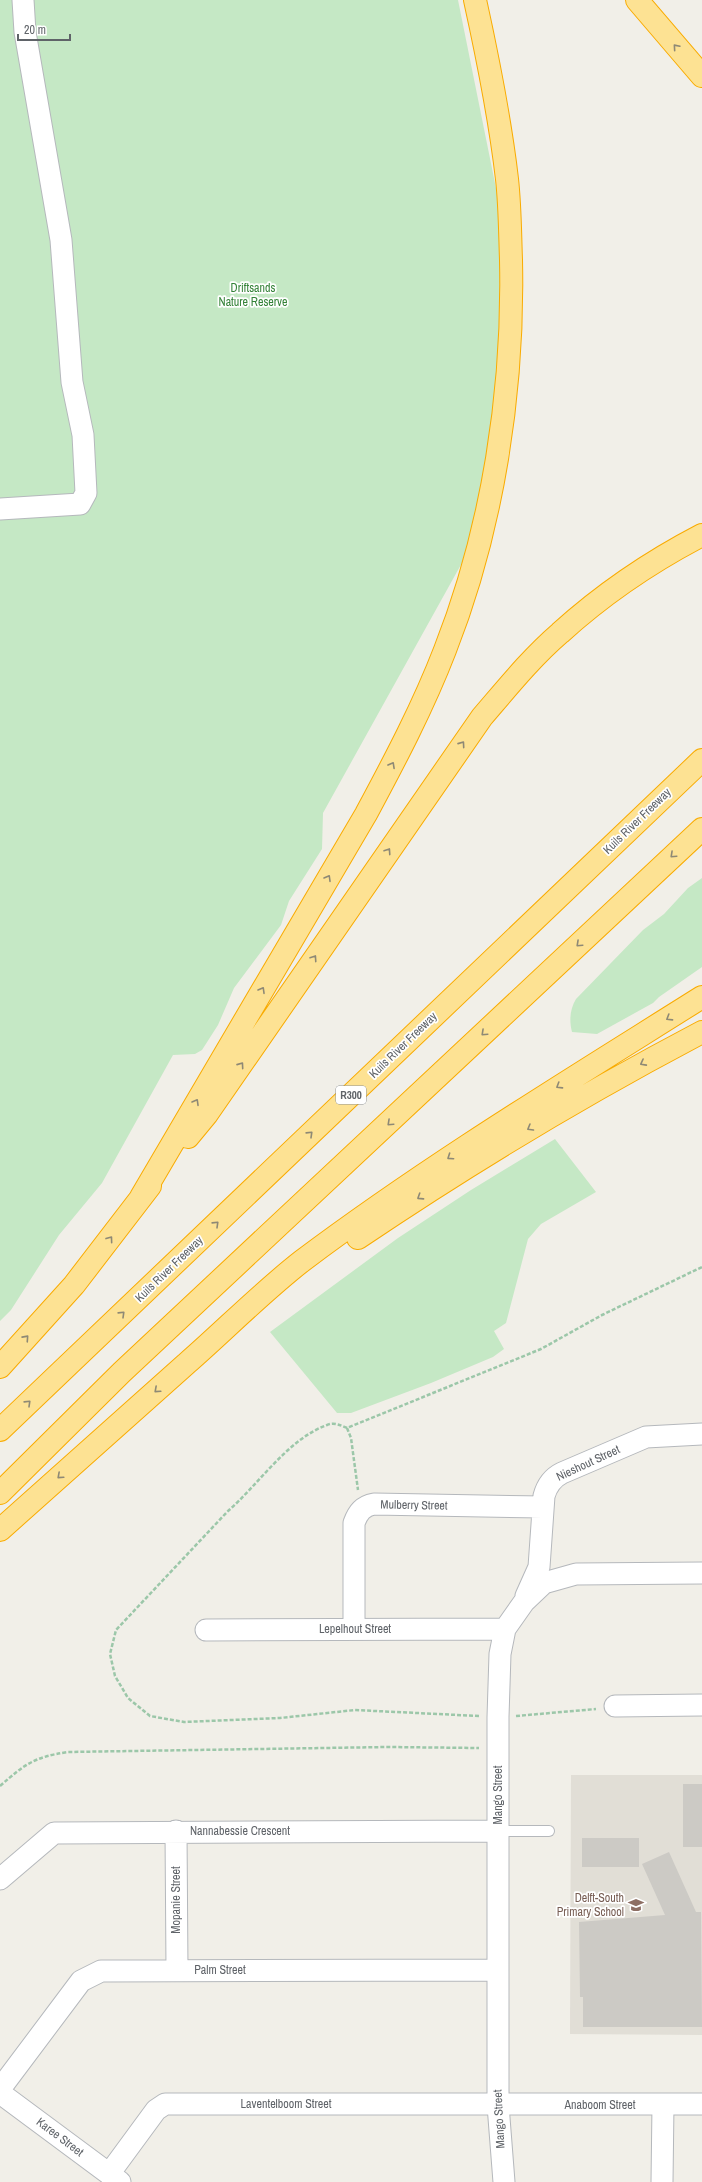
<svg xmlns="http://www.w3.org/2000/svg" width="702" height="2182" viewBox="0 0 702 2182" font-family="'Archivo Narrow',sans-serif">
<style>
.education{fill:#e1ded6}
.green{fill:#c5e8c5}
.building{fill:#cccac5}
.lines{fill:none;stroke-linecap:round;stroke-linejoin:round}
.service-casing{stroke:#b5b8bc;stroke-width:12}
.minor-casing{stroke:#b5b8bc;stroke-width:23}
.motorway-casing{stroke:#f9ab00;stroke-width:24}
.path{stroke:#9cc7a9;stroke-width:2.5;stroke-dasharray:4 2;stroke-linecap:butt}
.service{stroke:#fff;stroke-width:10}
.minor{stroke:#fff;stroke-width:21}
.motorway{stroke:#fde293;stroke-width:22}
.oneway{stroke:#8e8975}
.labels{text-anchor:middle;stroke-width:3.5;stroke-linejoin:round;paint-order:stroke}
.shield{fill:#fff;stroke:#8f9295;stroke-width:1}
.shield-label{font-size:11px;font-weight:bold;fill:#5f6368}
.park-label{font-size:12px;fill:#348238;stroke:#fff}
.street-label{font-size:12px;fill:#5f6368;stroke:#fff}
.education-label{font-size:12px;fill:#785e54;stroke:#fff;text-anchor:end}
</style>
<rect width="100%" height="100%" fill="#f1efe8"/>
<!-- education -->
<path class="education" d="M571,1775H702V2035L570,2034Z"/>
<!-- green -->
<path class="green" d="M0,0H458L501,213L508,273L498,498L323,813L322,849L289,901L281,925L234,988L218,1025L202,1050L195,1054L173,1055L102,1183L59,1235L11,1310L0,1321Z
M702,878V967L659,997L653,1003L597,1034L572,1032C569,1020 570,1009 576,999L643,930L664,914L688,888Z
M555,1139L596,1192L541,1224L528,1239L506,1323L494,1331L504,1349L493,1357L431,1383L351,1413H337L270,1332L398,1238L471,1190Z"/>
<!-- building -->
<path class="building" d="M683,1784H702V1847H683Z
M582,1838H639V1867H582Z
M669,1852L696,1912H701L702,2027H583V1997H580L579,1922L665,1915L642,1864Z"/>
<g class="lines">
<defs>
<path id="service" d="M498,1831H549"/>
<path id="minor" d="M0,509L80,504L86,493L83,435L72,382L61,240L25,32L23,0
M526,1596L539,1567L544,1496C547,1485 552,1478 562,1473L646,1437L702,1434
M354,1629V1523C358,1512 363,1506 374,1504L543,1507
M206,1630L505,1629
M615,1706L702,1705
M176,1831L177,1970
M0,1879L54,1833L498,1831
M0,2089L81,1981L101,1971L498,1970
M0,2093L120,2182
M109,2174L156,2110L165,2104H702
M504,2182L498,2105V1717L500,1654L505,1629L524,1602L544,1583L576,1574L702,1573
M662,2182L663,2105"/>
<path id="motorway" d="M637,0L702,76
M188,1137L207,1114L482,717C507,688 531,658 560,633C603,594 650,562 702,535
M141,1197L366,814C395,760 423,707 445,650C493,528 514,390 511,260C510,233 510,206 507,179C500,119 488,59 475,0
M358,1238C469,1163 584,1094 702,1032
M0,1367L74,1285L150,1186
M0,1430L702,760
M0,1493L122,1372L702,829
M0,1530C62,1474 124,1419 186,1364C225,1330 261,1293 302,1261C430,1165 567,1082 702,997"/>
</defs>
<!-- service casing -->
<use href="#service" class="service-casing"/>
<!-- minor casing -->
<use href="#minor" class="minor-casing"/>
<!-- motorway casing -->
<use href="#motorway" class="motorway-casing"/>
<!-- path -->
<path class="path" d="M347,1428L351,1438L358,1490
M479,1716L355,1710L280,1718L184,1722L150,1716L128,1698L115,1676L110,1654L116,1630L228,1511C259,1484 288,1439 327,1425C334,1422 340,1425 347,1428L541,1349L602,1315L702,1267
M516,1716L596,1709
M0,1786C25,1764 34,1757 68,1752L387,1747L479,1748"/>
<!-- service -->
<use href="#service" class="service"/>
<!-- minor -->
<use href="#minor" class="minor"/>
<!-- motorway -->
<use href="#motorway" class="motorway"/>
</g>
<!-- one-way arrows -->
<defs><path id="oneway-chevron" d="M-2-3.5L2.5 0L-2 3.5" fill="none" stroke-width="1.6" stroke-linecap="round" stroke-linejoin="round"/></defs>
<g class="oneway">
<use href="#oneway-chevron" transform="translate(676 47) rotate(-131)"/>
<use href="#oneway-chevron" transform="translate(462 744) rotate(-55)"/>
<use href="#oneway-chevron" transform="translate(392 765) rotate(-61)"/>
<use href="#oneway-chevron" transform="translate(388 851) rotate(-56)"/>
<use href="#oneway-chevron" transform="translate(673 855) rotate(137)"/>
<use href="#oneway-chevron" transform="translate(328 878) rotate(-60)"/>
<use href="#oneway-chevron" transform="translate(579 944) rotate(137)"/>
<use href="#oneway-chevron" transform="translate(314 958) rotate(-56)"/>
<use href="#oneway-chevron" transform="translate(262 990) rotate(-60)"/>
<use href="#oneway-chevron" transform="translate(669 1018) rotate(148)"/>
<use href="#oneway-chevron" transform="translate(484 1033) rotate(137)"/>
<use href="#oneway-chevron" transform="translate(643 1063) rotate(152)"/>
<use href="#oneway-chevron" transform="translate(241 1065) rotate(-55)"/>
<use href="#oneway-chevron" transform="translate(559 1086) rotate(148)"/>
<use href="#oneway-chevron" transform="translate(196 1102) rotate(-60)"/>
<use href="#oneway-chevron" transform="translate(390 1123) rotate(137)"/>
<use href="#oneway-chevron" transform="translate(530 1128) rotate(150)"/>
<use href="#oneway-chevron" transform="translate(310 1134) rotate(-44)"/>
<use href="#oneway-chevron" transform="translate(450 1157) rotate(146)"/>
<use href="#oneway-chevron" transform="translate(420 1197) rotate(147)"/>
<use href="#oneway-chevron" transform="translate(216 1224) rotate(-44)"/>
<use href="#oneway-chevron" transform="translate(110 1239) rotate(-54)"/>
<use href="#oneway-chevron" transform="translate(122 1314) rotate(-44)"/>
<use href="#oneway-chevron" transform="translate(26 1338) rotate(-48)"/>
<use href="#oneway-chevron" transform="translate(157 1390) rotate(138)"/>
<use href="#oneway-chevron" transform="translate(28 1403) rotate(-44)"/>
<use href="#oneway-chevron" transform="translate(60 1476) rotate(138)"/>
</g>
<!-- icons -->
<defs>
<symbol id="school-bare" viewBox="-9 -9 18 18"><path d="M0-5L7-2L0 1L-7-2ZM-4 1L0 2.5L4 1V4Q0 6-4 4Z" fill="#8d6e63" stroke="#fff" stroke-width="2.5" paint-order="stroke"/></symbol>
</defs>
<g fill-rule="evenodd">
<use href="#school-bare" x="625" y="1894" width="22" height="22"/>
</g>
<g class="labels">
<!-- shield labels -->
<rect class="shield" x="336" y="1086" width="30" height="18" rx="3"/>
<g class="shield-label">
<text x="351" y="1099">R300</text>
</g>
<!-- park labels -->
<g class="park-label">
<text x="253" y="292">Driftsands<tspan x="253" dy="14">Nature Reserve</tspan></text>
</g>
<!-- street labels -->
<g class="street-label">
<text transform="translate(637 821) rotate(-44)" y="4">Kuils River Freeway</text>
<text transform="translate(403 1045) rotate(-44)" y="4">Kuils River Freeway</text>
<text transform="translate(169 1269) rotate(-44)" y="4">Kuils River Freeway</text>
<text transform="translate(588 1463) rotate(-25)" y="4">Nieshout Street</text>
<text transform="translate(414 1505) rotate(1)" y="4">Mulberry Street</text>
<text x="355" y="1633">Lepelhout Street</text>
<text transform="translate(498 1795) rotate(-90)" y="4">Mango Street</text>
<text x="240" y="1835">Nannabessie Crescent</text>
<text transform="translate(176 1900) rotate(-90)" y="4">Mopanie Street</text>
<text x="220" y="1974">Palm Street</text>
<text x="286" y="2108">Laventelboom Street</text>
<text x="600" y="2109">Anaboom Street</text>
<text transform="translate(499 2119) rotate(-93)" y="4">Mango Street</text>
<text transform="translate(60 2137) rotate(37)" y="4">Karee Street</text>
</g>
<!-- education labels -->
<g class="education-label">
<text x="624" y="1902">Delft-South<tspan x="624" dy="14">Primary School</tspan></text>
</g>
</g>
<!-- scale -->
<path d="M18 34v6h52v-6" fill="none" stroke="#5f6368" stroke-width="2"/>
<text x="24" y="34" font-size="12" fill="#5f6368" stroke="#ffffff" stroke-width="3" paint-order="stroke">20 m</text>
</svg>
